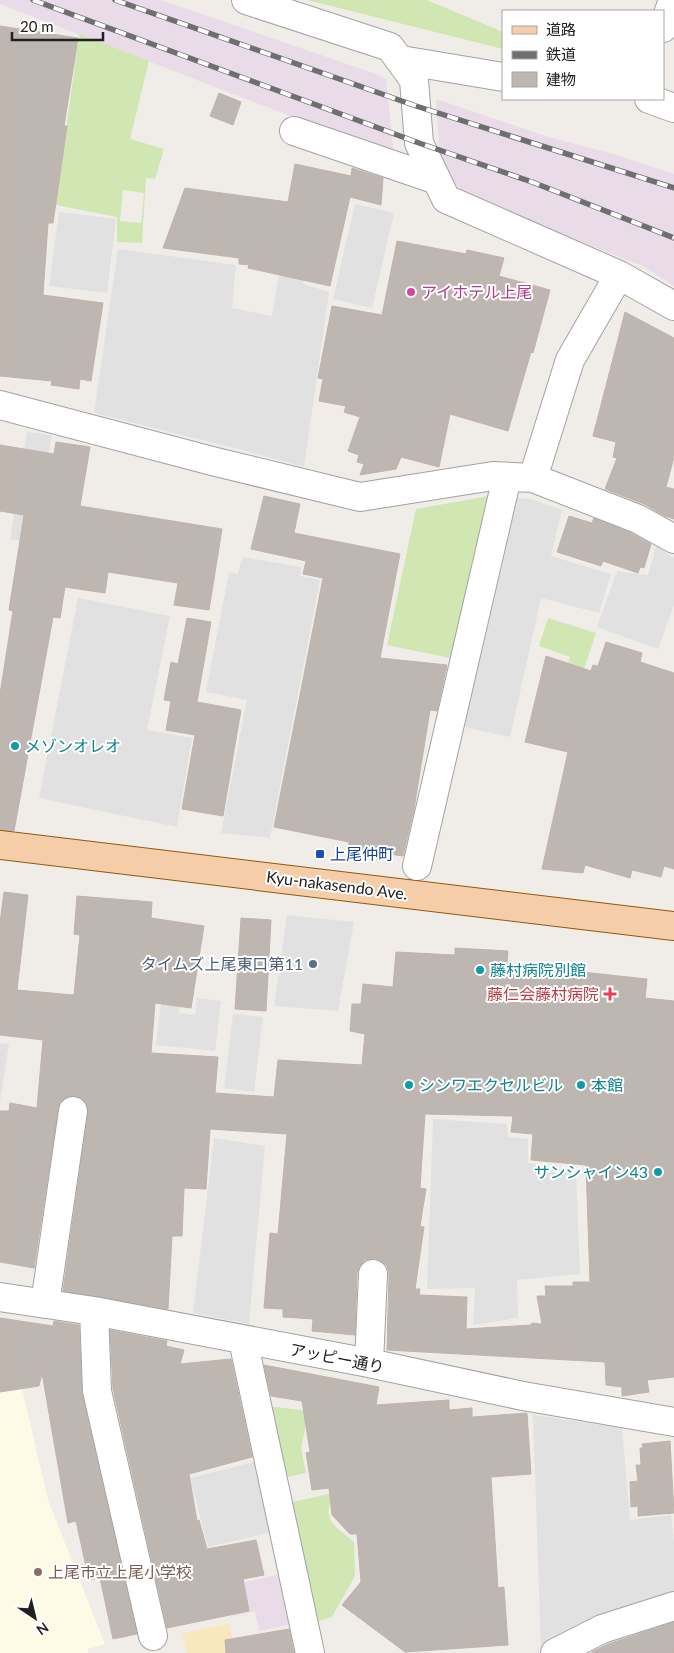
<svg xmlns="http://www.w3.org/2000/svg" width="674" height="1653" viewBox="0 0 674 1653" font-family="Lato,'Noto Sans JP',sans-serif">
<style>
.industrial{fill:#e9dbe7}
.education{fill:#fdfbe5}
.grass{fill:#d0e6b3;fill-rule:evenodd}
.sand{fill:#f9e8bd}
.parking{fill:#e1e1e1}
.building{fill:#beb6b1;stroke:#c1b3ac;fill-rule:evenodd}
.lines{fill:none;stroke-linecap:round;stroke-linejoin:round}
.minor-casing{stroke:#a2a2a2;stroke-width:30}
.major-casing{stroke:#91590d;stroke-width:30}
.minor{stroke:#fff;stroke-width:28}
.major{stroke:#f5cda9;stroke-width:28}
.rail-casing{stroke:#6f6f6f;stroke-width:5.5}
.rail{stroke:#fff;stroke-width:4;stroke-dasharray:11;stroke-linecap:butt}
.hotel-dot{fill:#d1479c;stroke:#fff;stroke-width:2}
.culture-dot{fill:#0f9aa8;stroke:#fff;stroke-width:2}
.transit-dot{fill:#1a4fb4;stroke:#fff;stroke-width:2}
.service-dot{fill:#5c6f8a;stroke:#fff;stroke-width:2}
.health-dot{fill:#e0444e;stroke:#fff;stroke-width:2}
.education-dot{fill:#8d6e63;stroke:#fff;stroke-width:2}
.labels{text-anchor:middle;stroke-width:4;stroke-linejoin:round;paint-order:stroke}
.hotel-label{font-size:16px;fill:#b23c85;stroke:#fff;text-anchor:start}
.culture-label{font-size:16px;fill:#0d838f;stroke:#fff;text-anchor:start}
.transit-label{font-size:16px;fill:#164399;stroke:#fff;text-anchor:start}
.street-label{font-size:16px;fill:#212121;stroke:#fff}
.service-label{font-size:16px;fill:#4e5e75;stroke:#fff;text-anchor:end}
.health-label{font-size:16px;fill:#be3a42;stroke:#fff;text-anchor:end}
.education-label{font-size:16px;fill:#785e54;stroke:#fff;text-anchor:start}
</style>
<rect width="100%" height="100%" fill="#f0ede8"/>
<!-- industrial -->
<path class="industrial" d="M0,0H161L376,74L386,79L394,156L0,4Z
M436,99L549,137L613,154L674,174V286L643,266L471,199L452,181L440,159Z
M281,1574L292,1624L259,1631L255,1611L234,1616L228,1586Z"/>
<!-- education -->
<path class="education" d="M0,1369L19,1375L48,1500L105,1644L88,1649V1653H0Z"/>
<!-- grass -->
<path class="grass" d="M307,0H427L503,32V49Z
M79,34L149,61L130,139L164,149L155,179L146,178L142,243L117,242V217L56,205ZM123,190L144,193L141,223L120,221Z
M489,496L455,659L387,645L416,509Z
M548,618L596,633L581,678L565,672L570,657L539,646Z
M267,1406L309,1411L301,1448L306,1473L282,1478Z
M333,1493C322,1521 333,1524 354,1542L355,1576L332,1617L312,1623L288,1503Z"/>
<!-- sand -->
<path class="sand" d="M229,1623L236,1653H187L182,1634Z"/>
<!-- parking -->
<path class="parking" d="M292,192L318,197L303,284L329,292L304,467L250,452L94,413L118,249L236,265L232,308L272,316Z
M355,204L394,213L372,308L333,299Z
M59,212L116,219L107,293L49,286Z
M27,432L52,435L44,483L70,548L10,539Z
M511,498L531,499L562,510L551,556L611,574L599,613L541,598L510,737L460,726Z
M656,546L674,558V605L658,649L597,627L617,571L648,575Z
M242,557L301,567L300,576L320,580L270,838L221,833L247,700L206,692L229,572L238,574Z
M78,598L170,616L147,730L192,738L177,827L39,798Z
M287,915L354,922L338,1011L274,1006Z
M163,987L181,989L179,1013L195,1015L197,998L221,1001L215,1051L156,1045Z
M233,1014L263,1017L254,1092L224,1088Z
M0,1043L9,1044L0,1102Z
M433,1119L507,1124L508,1137L528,1139V1163L576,1172L580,1274L517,1280L518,1318L473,1325L475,1288L427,1289Z
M214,1138L265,1146L249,1324L193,1313Z
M533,1415L622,1428L630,1520L671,1515L674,1541V1597L561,1639L541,1649Z
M258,1461L276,1531L208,1547L190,1478Z"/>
<!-- building -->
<path class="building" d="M0,26L78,38L64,126H67L53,223H48L43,295L103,303L91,381L80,379L79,389L51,385L52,381L0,376Z
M219,93L241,102L233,125L210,116Z
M295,164L351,176L352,168L383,178L381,205L350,197L330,286L248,268L249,265L239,264V258L163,248L185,188L288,202Z
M397,241L466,254L467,250L504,258L499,276L550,290L533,353L531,352L508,431L450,414L439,467L401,457L396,469L360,475L364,464L357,462L359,455L348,451L360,417L344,412L346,406L319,401L323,379L318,378L332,306L382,315Z
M625,312L674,338V457L666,487L674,489V519L665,516L644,504L605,489L617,458L613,457L616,442L593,436Z
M56,442L90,447L80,506L222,529L209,610L174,605L178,583L108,572L105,593L65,587L60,618L53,617L14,831L0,830V694L13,611L9,610L24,515L0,511V445L54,454Z
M264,496L300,504L294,533L400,554L380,658L447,665L437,711L430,710L414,809L403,856L348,848L349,842L274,827L323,578L303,574L306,561L251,549Z
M569,516L592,523L594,518L631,533L651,544L644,568L640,567L638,573L603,561L601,566L557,552Z
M187,618L211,622L197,702L241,710L223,816L182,809L195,735L166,730L171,701L164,700L171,662L178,664Z
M606,642L642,653L640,662L674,673V869L664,866L661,877L632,870L630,878L585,865L583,873L542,869L568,752L525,742L546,656L591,671L593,665L598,666Z
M4,892L28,895L17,990L74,995L80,935L74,934L77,896L152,902L151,918L204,926L191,1008L155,1003L151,1053L218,1057L215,1093L274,1097L278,1060L362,1065L365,1034L350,1031L352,1004H361L363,984L393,987L396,952L455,955V948L508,951L507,964L647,979L645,998L674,1001V1377L647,1380L649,1392L622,1396V1387L606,1385L605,1362L387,1350L389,1274L387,1266L381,1261L374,1258L365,1260L360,1266L357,1273L355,1335L312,1331L313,1319L283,1317V1309L264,1308L270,1233L278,1234L287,1134L210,1129L206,1189L184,1188L182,1236H172L168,1309L63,1291L88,1113L87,1105L83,1099L76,1096L67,1097L60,1102L58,1109L34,1268L0,1262V1111H9L10,1103L37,1108L43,1040L0,1035V923ZM425,1114L513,1116L511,1132L533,1134L531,1160L586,1165L590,1282H573V1286H545L546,1296H537L542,1324L532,1323L531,1325L466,1329L467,1297L419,1295L420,1289H415L424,1227L420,1226L426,1189L420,1188Z
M241,918L271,920L266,1011L235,1009Z
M0,1318L53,1326L54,1321L79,1325L82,1394L137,1634L113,1639L100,1578L89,1580L76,1521L68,1523L42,1373L39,1386L0,1392Z
M110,1330L167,1341L166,1346L184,1350L180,1364L231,1359L252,1457L189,1474L197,1521L199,1520L207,1549L256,1540L264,1575L243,1579L249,1611L167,1628L113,1389Z
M264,1365L379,1387L376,1405L449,1400V1410L472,1408V1417L527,1413L531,1474L491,1477L498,1588L504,1587L508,1645L405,1652L342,1605L361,1582L357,1534H350L332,1515L329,1488L312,1490L306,1453L310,1452L302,1401L271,1396Z
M670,1441L674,1513L638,1516V1506L631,1507L630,1482L638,1481L636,1465H641L640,1448H643L642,1444Z
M674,1622V1653H592V1652L608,1644Z
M289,1629L294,1653H226L225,1640Z"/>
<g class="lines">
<defs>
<path id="minor" d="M246,0L390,47L414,80L419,143L446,199L619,275L674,306
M663,28L673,0
M401,60L503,77
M649,99L674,108
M294,131L437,180
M0,405L212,461L360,497L493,476L533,478L638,519L674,539
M533,478L570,360L619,275
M417,866L507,477
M0,1297L94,1311L369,1363L523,1396L674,1422
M45,1304L73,1111
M94,1311L97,1391L153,1636
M243,1340L310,1653
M369,1363L373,1274
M555,1653L602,1629L674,1606"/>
<path id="major" d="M0,845L674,926"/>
</defs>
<!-- minor casing -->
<use href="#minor" class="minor-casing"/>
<!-- major casing -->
<use href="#major" class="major-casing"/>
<!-- minor -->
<use href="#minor" class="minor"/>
<!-- major -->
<use href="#major" class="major"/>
<defs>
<path id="rail" d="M33,0L419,143L532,182L674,238
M115,0L416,106L674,188"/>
</defs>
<!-- rail casing -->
<use href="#rail" class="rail-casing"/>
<!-- rail -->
<use href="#rail" class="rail"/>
</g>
<!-- markers -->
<circle class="hotel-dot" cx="411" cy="292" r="5"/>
<g class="culture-dot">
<circle cx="15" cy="746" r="5"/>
<circle cx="480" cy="970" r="5"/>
<circle cx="409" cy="1085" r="5"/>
<circle cx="581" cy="1085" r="5"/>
<circle cx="658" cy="1172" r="5"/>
</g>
<rect class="transit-dot" x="315" y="849" width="10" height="10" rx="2.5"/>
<circle class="service-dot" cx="313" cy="964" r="5"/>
<path class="health-dot" d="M607.5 986.5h5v5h5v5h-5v5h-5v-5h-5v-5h5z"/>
<circle class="education-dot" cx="38" cy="1572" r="5"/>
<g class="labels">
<!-- hotel labels -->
<g class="hotel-label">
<text x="421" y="298">アイホテル上尾</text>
</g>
<!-- culture labels -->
<g class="culture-label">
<text x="25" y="752">メゾンオレオ</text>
<text x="490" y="976">藤村病院別館</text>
<text x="419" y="1091">シンワエクセルビル</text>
<text x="591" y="1091">本館</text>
<text x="648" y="1178" text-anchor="end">サンシャイン43</text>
</g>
<!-- transit labels -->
<g class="transit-label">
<text x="330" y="860">上尾仲町</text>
</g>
<!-- street labels -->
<g class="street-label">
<text transform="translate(337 885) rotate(7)" y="6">Kyu-nakasendo Ave.</text>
<text transform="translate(337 1358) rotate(11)" y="6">アッピー通り</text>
</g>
<!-- service labels -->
<g class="service-label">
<text x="303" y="970">タイムズ上尾東口第11</text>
</g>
<!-- health labels -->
<g class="health-label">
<text x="599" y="1000">藤仁会藤村病院</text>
</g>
<!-- education labels -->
<g class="education-label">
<text x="48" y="1578">上尾市立上尾小学校</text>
</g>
</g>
<!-- legend -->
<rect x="502" y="10" width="162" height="90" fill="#ffffff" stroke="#a6a6a6"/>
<rect x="512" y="26" width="25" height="8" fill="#f5cda9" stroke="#a6a6a6"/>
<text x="546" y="35" font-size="15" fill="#212121">道路</text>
<rect x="512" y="51" width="25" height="8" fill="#6f6f6f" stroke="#a6a6a6"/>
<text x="546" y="60" font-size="15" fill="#212121">鉄道</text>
<rect x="512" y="72" width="25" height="15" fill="#beb6b1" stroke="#a6a6a6"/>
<text x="546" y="85" font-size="15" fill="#212121">建物</text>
<!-- north arrow -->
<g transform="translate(35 1618) rotate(145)" stroke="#ffffff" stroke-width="4" paint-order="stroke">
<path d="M0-4L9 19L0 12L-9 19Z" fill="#212121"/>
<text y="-8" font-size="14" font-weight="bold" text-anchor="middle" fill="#212121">N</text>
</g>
<!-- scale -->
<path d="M12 32v8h91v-8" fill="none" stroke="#212121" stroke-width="2.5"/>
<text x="20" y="32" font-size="15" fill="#212121" stroke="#ffffff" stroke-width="4" paint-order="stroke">20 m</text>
</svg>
